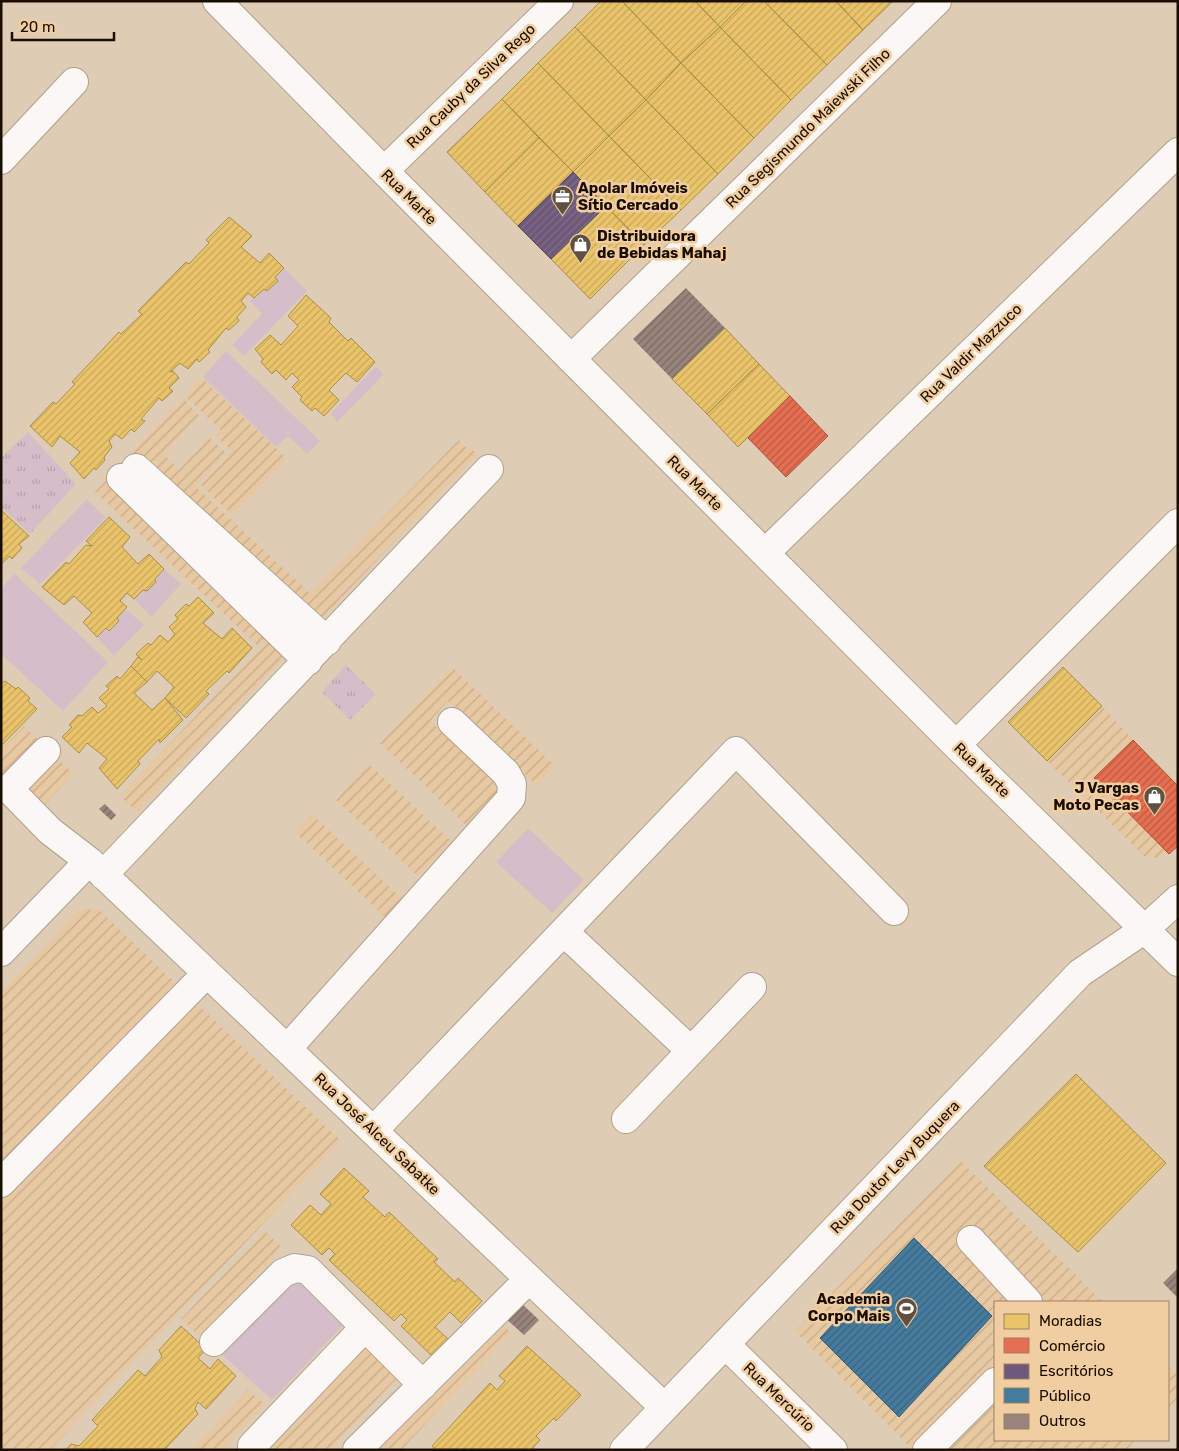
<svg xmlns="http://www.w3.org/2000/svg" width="1179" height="1451" viewBox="0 0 1179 1451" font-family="Rubik,sans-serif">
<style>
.industrial{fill:url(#industrial-furrows)}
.grass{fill:#d4bfc9}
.park{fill:url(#park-tufts)}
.homes{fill:url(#homes-hatch);stroke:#ab8d4a}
.shops{fill:url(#shops-hatch);stroke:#aa5239}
.offices{fill:url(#offices-hatch);stroke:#544256}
.public{fill:url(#public-hatch);stroke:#385a6e}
.building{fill:url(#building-hatch)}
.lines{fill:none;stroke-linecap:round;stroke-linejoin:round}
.minor-casing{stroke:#afa08e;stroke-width:30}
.minor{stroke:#faf7f4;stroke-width:28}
.labels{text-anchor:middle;stroke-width:5;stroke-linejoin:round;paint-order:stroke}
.street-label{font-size:15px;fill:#1a0e01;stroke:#f1cda2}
.poi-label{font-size:15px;font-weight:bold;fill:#1a0e01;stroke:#f1cda2;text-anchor:start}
</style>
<defs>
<pattern id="industrial-furrows" width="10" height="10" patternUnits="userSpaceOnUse" patternTransform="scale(1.25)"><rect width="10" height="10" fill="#e7c8a2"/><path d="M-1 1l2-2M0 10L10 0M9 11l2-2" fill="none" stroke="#c6ab8a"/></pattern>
<pattern id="park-tufts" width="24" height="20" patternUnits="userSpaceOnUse" patternTransform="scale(1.25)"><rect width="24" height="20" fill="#d4bfc9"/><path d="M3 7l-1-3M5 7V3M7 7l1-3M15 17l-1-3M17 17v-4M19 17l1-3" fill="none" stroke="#b5a3ab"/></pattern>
<pattern id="homes-hatch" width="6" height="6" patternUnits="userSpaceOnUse" patternTransform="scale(1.25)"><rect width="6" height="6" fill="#e9c46a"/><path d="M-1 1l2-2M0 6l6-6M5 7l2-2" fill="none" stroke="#c7a75a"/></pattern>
<pattern id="shops-hatch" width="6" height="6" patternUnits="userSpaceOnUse" patternTransform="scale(1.25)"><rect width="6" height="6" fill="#e76f51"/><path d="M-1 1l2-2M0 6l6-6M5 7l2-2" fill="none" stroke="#ba5a41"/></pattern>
<pattern id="offices-hatch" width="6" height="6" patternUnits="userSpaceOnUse" patternTransform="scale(1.25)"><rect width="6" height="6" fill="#6d597a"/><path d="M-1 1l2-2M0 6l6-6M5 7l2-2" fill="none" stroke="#807088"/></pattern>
<pattern id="public-hatch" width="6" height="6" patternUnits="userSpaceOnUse" patternTransform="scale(1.25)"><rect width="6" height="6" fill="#457b9d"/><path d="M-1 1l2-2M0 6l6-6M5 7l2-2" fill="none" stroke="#39637e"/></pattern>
<pattern id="building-hatch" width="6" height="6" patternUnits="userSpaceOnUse" patternTransform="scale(1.25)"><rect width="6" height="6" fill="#97847b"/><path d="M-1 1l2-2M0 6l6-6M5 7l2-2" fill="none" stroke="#7a6a62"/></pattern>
</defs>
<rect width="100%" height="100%" fill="#dfccb4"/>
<!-- industrial -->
<path class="industrial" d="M202,378L287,459L232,515L201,485L232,451L215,436L221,430L185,396Z
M183,398L199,416L164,455L180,469L209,437L226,453L196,487L310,593L459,440L467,449L470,447L477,455L317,623L294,609L129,454Z
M111,475L274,630L258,646L95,492Z
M272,636L289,652L137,812L120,796Z
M452,667L555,766L536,785L448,701L430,721L501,789L467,826L380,743Z
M1102,706L1133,740L1094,778L1169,854L1157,858L1144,856L1047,761Z
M24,726L40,742L1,783V750Z
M57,758L74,774L40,810L24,793Z
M369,764L451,841L418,876L336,800Z
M312,814L403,900L386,918L295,832Z
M98,909L341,1141L50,1450H1V992L78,911Z
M961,1161L1103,1302H995V1440H1136L1126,1450H913L795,1331Z
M265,1231L282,1248L199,1336L181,1319Z
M495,1318L511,1333L401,1450H370Z
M362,1344L397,1378L330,1450H264Z
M1168,1366L1178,1376V1397L1168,1408Z
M248,1390L265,1404L224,1450H191Z"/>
<!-- grass -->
<path class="grass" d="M284,268L307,291L244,356L232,345L262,314L250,301L264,289L267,291L278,281L275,277Z
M226,351L320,441L307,454L288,436L276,447L203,377Z
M376,366L384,374L337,422L331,413Z
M87,499L106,518L40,584L21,568Z
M164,569L181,584L151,617L134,599L143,590L147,591L156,582L155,579Z
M15,574L108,662L63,711L1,654V588Z
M127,610L144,625L114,656L97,637L106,628L109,631L119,621L117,618Z
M528,828L584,880L552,913L496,862Z
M293,1271L347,1321L272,1400L217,1350Z"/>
<!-- park -->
<path class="park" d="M28,432L76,484L30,534L1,507V458Z
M346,665L376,694L350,720L322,692Z"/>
<!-- homes -->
<path class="homes" d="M601,1H622L681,63L646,100L575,27Z
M622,1H695L720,27L681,63Z
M695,1H746L720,27Z
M746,1H764L827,65L791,100L720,27Z
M764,1H836L863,30L827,65Z
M836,1H893L863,30Z
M575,27L646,100L609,136L538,63Z
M720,27L791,100L754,138L681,63Z
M538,63L609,136L573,172L502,99Z
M681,63L754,138L718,174L646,100Z
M502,99L539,138L485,192L447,152Z
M646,100L718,174L681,210L609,136Z
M609,136L681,210L644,245L573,172Z
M539,138L573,172L518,226L485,192Z
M606,206L644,245L590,299L551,259Z
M229,217L252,236L241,247L260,263L269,253L284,268L275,277L278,281L267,291L264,289L254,298L248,293L241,301L246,307L237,317L239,321L229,330L226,328L208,350L210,352L199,362L197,359L188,369L180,363L170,372L173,371L179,378L169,388L173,391L162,401L159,398L141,419L145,421L134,432L131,429L122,439L115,434L109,441L112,447L104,457L105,460L96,470L94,468L84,479L70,463L80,452L60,436L52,447L30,426L53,402L56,404L75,384L72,382L119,332L121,334L142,314L138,311L186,262L189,264L209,243L206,240Z
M306,295L331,318L329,322L348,341L351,338L375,362L357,382L346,373L329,390L339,400L324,416L315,408L312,411L300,400L302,397L292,387L299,380L292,373L286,380L276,370L272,374L261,362L263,359L255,349L270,335L281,345L298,326L288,316Z
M725,328L759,364L707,414L672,379Z
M759,364L790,396L738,447L707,414Z
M1,510L29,536L19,544L22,548L12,559L10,556L1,564Z
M109,517L130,537L122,547L138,564L149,554L164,569L155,579L156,582L147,591L143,590L134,599L127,593L120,601L127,607L117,618L119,621L109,631L106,628L97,637L83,622L92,613L74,596L64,605L42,587L66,562L69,564L86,545L92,546L86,541Z
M198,597L214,613L203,623L222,639L232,628L252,648L229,673L227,671L206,691L209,694L186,718L165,698L174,687L157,671L147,682L131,666L138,657L142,660L136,654L148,643L151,645L160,635L168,642L175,634L169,627L178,619L175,615L186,604L189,606Z
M131,666L147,682L134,693L152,710L165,698L183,720L160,743L159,739L138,761L140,764L117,789L99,768L107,759L87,743L79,753L62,737L72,727L69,725L78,715L82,716L92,707L98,713L107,706L99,698L109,689L106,686L117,676L120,679Z
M1063,667L1102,706L1047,761L1008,722Z
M5,681L16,689L18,687L30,698L28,701L37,709L1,746V684Z
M1076,1074L1166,1163L1078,1252L984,1166Z
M344,1168L369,1191L363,1197L385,1217L389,1212L438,1259L434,1262L455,1282L458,1278L482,1301L461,1323L450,1312L435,1327L448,1339L432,1356L401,1326L407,1320L401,1314L394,1321L329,1260L335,1254L329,1248L322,1255L291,1225L310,1205L321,1215L331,1204L320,1194Z
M181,1326L206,1349L198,1358L210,1369L218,1359L236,1376L206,1409L198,1402L195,1409L198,1414L164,1450H66L71,1444L79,1446L98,1426L92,1420L138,1370L145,1376L162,1357L159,1350Z
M527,1346L581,1395L556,1421L554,1418L536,1436L540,1440L531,1450H436L432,1446L490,1383L497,1390L505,1381L499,1376Z"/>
<!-- shops -->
<path class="shops" d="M790,396L828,436L786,477L748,438Z
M1133,740L1178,786V846L1169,854L1094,778Z"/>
<!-- offices -->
<path class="offices" d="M573,172L606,206L551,259L518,226Z"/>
<!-- public -->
<path class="public" d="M914,1238L992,1316L899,1417L820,1338Z"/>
<!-- building -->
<path class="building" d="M686,288L725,328L672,379L633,339Z
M105,804L116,815L111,820L99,809Z
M1178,1268V1298L1163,1283Z
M519,1301L539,1320L524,1335L504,1317Z"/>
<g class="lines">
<defs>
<path id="minor" d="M217,1L384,171L956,745L1178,962
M1,160L74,82
M384,171L559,1
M571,359L937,1
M136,468L327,641
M121,478L308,661
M765,553L1178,152
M956,745L1178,523
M46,751L9,789L50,831L89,861L287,1049L664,1407
M103,875L489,469
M564,932L690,1050
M1,952L89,861
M287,1049L511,798L512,784L506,773L452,722
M626,1119L752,987
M373,1131L736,751L894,911
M1,1183L207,973
M971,1240L1028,1302
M214,1342L283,1273L295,1268L308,1270L423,1385
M725,1344L833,1450
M252,1446L365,1327
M357,1450L529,1279
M624,1450L1080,973L1145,929L1178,899
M927,1450L995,1382"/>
</defs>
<!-- minor casing -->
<use href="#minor" class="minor-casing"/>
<!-- minor -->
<use href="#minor" class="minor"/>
</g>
<!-- icons -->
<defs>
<symbol id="office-pin" viewBox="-11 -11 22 30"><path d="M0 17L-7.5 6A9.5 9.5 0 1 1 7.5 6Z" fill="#5f5040" stroke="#f1cda2"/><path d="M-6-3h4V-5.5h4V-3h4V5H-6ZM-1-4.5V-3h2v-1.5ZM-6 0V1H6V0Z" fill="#fff"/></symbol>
<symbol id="shop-pin" viewBox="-11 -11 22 30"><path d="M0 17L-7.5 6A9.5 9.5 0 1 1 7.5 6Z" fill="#5f5040" stroke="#f1cda2"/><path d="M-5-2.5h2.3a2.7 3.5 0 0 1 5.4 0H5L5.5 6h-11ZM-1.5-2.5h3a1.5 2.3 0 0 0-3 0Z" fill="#fff"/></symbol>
<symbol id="stadium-pin" viewBox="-11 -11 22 30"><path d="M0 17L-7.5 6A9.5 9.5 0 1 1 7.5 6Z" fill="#5f5040" stroke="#f1cda2"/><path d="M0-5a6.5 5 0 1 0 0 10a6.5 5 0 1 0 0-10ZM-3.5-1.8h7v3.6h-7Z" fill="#fff"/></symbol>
</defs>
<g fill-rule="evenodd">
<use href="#office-pin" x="550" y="184" width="25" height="34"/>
<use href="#shop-pin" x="568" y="232" width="25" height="34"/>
<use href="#shop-pin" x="1142" y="784" width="25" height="34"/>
<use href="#stadium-pin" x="894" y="1296" width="25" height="34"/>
</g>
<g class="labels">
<!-- street labels -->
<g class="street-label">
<text transform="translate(471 86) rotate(-44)" y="5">Rua Cauby da Silva Rego</text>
<text transform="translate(808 128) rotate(-44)" y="5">Rua Segismundo Maiewski Filho</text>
<text transform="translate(409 197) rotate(45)" y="5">Rua Marte</text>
<text transform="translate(971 353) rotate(-44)" y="5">Rua Valdir Mazzuco</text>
<text transform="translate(695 483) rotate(45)" y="5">Rua Marte</text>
<text transform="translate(982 770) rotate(44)" y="5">Rua Marte</text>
<text transform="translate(377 1134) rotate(44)" y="5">Rua José Alceu Sabatke</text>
<text transform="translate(895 1167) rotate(-46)" y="5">Rua Doutor Levy Buquera</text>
<text transform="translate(779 1397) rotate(44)" y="5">Rua Mercúrio</text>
</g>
<!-- poi labels -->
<g class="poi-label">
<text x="578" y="193">Apolar Imóveis<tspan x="578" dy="17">Sítio Cercado</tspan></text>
<text x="597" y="241">Distribuidora<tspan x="597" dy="17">de Bebidas Mahaj</tspan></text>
<text x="1139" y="793" text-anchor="end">J Vargas<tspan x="1139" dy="17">Moto Pecas</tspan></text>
<text x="890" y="1304" text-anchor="end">Academia<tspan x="890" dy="17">Corpo Mais</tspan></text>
</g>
</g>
<!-- border -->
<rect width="1179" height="1451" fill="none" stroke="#1a0e01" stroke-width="5"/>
<!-- legend -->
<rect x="994" y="1301" width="175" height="140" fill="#f1cda2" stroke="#9b8162"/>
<rect x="1004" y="1314" width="25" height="15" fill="#e9c46a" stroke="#9b8162"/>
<text x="1039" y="1326" font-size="15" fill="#1a0e01">Moradias</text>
<rect x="1004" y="1338" width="25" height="15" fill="#e76f51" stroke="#9b8162"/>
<text x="1039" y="1351" font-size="15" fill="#1a0e01">Comércio</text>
<rect x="1004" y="1364" width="25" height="15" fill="#6d597a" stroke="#9b8162"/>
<text x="1039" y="1376" font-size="15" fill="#1a0e01">Escritórios</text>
<rect x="1004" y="1388" width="25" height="15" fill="#457b9d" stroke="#9b8162"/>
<text x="1039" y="1401" font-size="15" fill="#1a0e01">Público</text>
<rect x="1004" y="1414" width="25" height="15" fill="#97847b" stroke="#9b8162"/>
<text x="1039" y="1426" font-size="15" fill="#1a0e01">Outros</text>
<!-- scale -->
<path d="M12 32v8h102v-8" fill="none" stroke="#1a0e01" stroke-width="2.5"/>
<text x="20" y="32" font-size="15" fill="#1a0e01" stroke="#f1cda2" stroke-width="4" paint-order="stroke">20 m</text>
</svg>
